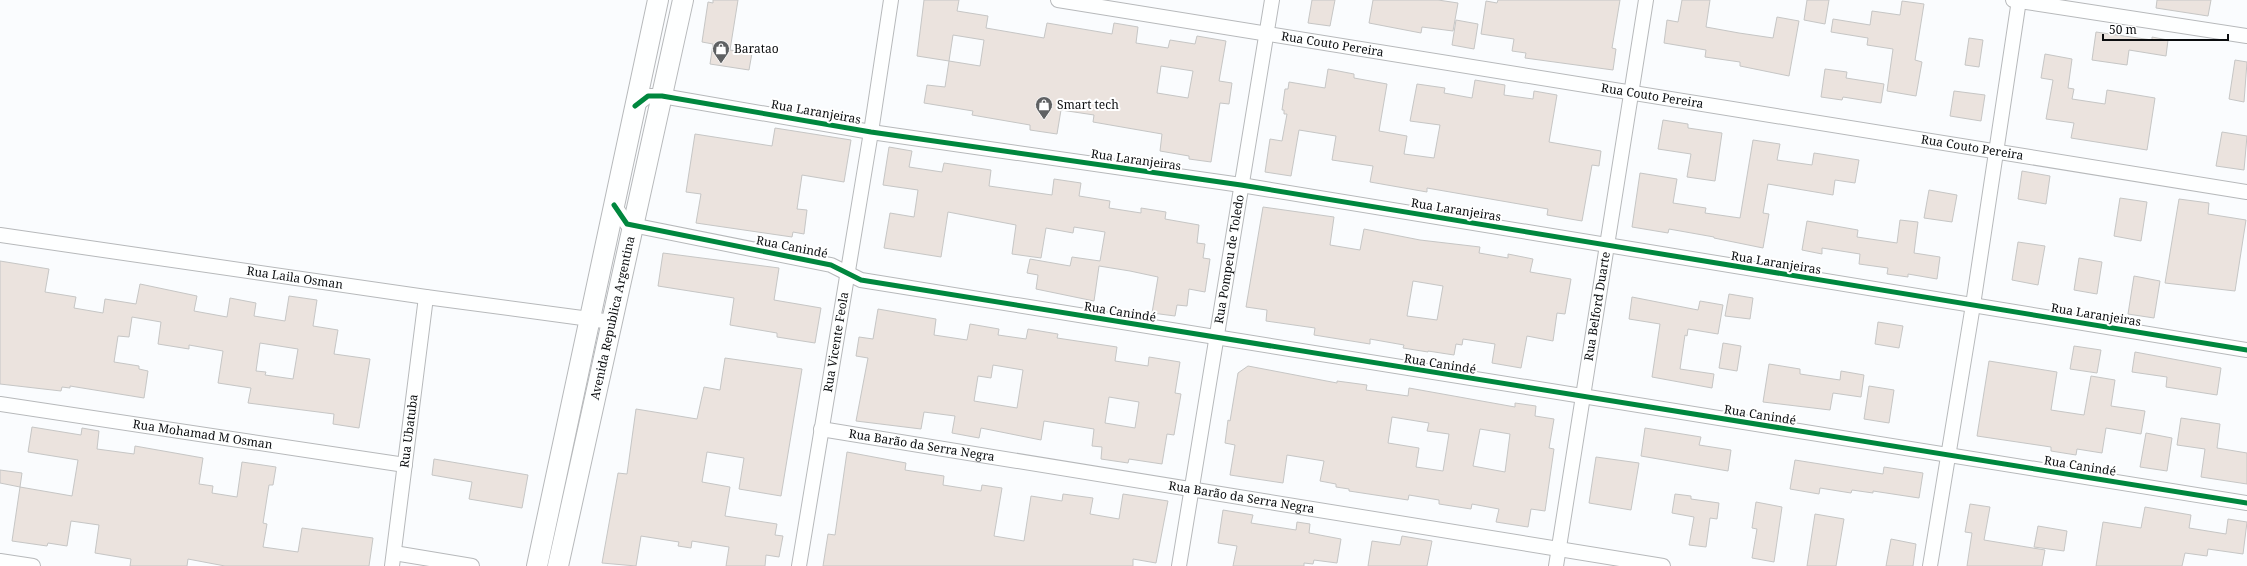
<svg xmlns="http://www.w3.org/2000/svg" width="2247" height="566" viewBox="0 0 2247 566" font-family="'Noto Serif',serif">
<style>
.building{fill:#ebe3de;stroke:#c6c6c5;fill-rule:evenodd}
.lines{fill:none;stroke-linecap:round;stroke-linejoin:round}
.street-casing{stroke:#b7b9bb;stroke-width:16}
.secondary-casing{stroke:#b7b9bb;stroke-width:22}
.street{stroke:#feffff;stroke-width:14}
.secondary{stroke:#feffff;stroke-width:20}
.cycleway-casing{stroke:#fff;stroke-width:8}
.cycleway{stroke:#00873e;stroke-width:5}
.labels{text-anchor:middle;stroke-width:4;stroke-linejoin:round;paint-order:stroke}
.street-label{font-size:12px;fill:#0b0d0f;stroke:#fff}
.poi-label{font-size:12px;fill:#0b0d0f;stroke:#fff;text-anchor:start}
</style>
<rect width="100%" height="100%" fill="#fafcfe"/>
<!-- building -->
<path class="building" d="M713,0H738L730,50L752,53L749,70L710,64L713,44L702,42L708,2L713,3Z
M924,0H959L957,11L988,16L986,28L1044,38L1047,23L1112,34L1114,23L1138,27L1136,43L1168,48L1170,40L1195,44L1197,36L1226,41L1219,81L1232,83L1229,104L1220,103L1211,162L1189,159V156L1160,151L1162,134L1093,122L1094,115L1061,110L1057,134L1030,130V125L972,115L973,111L924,103L927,85L945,87L949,61L917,56ZM953,35L984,40L980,66L949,61ZM1161,66L1193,71L1188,98L1157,93Z
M1312,0H1335L1330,26L1308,23Z
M1373,0H1438L1458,3L1453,31L1422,27L1421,33L1369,23Z
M1498,0H1620L1612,48L1616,49L1613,70L1525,58L1526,53L1512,51L1514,39L1481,34L1486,1L1497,3Z
M1682,0H1710L1706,27L1739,33L1773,38L1777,17L1799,21L1789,76L1740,66V62L1705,57L1706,50L1664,43L1667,20L1678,22Z
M1807,0H1829L1825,24L1804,20Z
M2157,0H2211L2208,16L2156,8Z
M1902,1L1924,4L1915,60L1922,62L1916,96L1887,91L1893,49L1867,45L1868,38L1831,32L1833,19L1870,25L1872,11L1900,15Z
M1456,20L1478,24L1474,49L1452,45Z
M2096,32L2152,40V37L2168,40L2166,56L2129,50L2127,65L2092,60Z
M1969,38L1983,40L1979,67L1965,65Z
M2045,54L2072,59L2068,88L2074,89L2072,99L2105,104L2107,90L2155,98L2147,150L2071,138L2074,123L2046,119L2053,80L2041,78Z
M2235,60L2247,62L2244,102L2229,99Z
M1328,69L1354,74V78L1387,84L1379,131L1407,136L1404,154L1434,158L1440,125L1410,121L1417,84L1445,88L1444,93L1472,98L1475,80L1505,85L1504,95L1533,99L1534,91L1557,95L1549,142L1601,151L1599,166L1592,165L1582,221L1547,215L1548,209L1427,188V192L1370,182L1373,166L1332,160L1336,136L1299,130L1291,176L1265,172L1270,139L1282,141L1287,114H1284V110H1282L1285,89H1288L1289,82L1325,88Z
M1825,69L1847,72L1846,78L1884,84L1881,103L1843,97L1842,100L1821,97Z
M1954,91L1985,95L1981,121L1950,116Z
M1663,120L1688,124V128L1722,133L1715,181L1687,177L1691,154L1658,149Z
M775,128L851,140L844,182L802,175L797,209L807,210L804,234L793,232L792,237L696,223L701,194L686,192L695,134L772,146Z
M2222,132L2247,136L2244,170L2216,166Z
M1753,140L1780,144L1777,160L1812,165L1814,153L1859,160L1855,183L1835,180L1833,195L1768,184L1763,213L1769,214L1763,248L1714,238V237L1669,229L1668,233L1632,227L1640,173L1677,179L1673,203L1706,208L1705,213L1740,218Z
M889,147L912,151L909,167L942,172L944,163L991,170L989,186L1052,195L1054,179L1081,183L1079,196L1110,201L1109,208L1141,213V208L1166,212L1165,219L1199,225L1197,243L1205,244L1203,258L1210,259L1205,292L1189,289L1187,306L1177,305L1175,316L1152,313L1158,277L1130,271L1099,266L1094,301L1036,289L1038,275L1027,273L1030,259L1070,266L1072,257L1100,261L1105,232L1074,227L1073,233L1046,228L1041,258L1012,254L1016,225L948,212L941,257L884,248L890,213L914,217L918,190L883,185Z
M2022,171L2050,176L2046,204L2018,199Z
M1929,190L1957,195L1952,222L1924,218Z
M2120,198L2147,202L2141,241L2114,236Z
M2179,199L2209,203L2208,214L2246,220L2235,291L2165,283Z
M1263,207L1334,217L1330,245L1360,250L1364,229L1420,240L1480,247L1479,253L1508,258V254L1533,259L1530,272L1571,279L1565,314L1557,313L1553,341L1527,336L1521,368L1492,363L1495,344L1463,339L1462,345L1456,344L1454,355L1428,351V352L1403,348L1404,345L1370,339V344L1314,335L1315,328L1266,321L1267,310L1246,307ZM1413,281L1443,286L1437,320L1407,316Z
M1900,220L1918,222L1914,253L1940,257L1937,279L1908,274V277L1887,274L1888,268L1859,264L1860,254L1822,248V254L1802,250L1807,221L1858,230L1857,237L1897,243Z
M2018,242L2045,246L2038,285L2012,280Z
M663,253L779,268L774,300L821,308L815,343L777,337V333L730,325L734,298L658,286Z
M2079,258L2102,262L2097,294L2074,290Z
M0,261L49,269L45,292L76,297L74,308L103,313L105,299L136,304L140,284L197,296L194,311L227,317L230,298L256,303L254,316L285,321L289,296L317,300L313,326L338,330L334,354L370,359L359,428L333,424L334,414L248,403L251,388L218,383L223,351L189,345V349L158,344L161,322L132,317L129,337L118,336L114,362L139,366V369L148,371L144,398L70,386V388L62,387L61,391L0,384ZM260,343L298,349L293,379L265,375L266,372L256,371Z
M2134,276L2160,281L2154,318L2128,314Z
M1729,294L1753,298L1750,319L1725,316Z
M1632,297L1698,310L1700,301L1723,305L1718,334L1688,329L1687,336L1685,335L1680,369L1714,374L1712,388L1652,377L1660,324L1629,319Z
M878,309L936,319L934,335L967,340L970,324L999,329L998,335L1026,339L1028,329L1058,334L1057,338L1117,347L1115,361L1148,366L1149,357L1180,362L1175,393L1181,394L1174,435L1167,434L1162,464L1129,459L1128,463L1101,459L1102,447L1092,446L1094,429L1044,421L1041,440L981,428L979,438L952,433L955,416L924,412L921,429L856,421L868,358L856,356L859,337L873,339ZM993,365L1023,370L1017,408L974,401L978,376L991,378ZM1109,397L1139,402L1135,428L1105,423Z
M1878,322L1903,326L1899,348L1875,344Z
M1723,343L1741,346L1737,371L1719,368Z
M2074,346L2101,350L2097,373L2070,369Z
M2135,352L2221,368L2217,395L2166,387L2167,377L2132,372Z
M725,358L802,369L781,496L739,489L744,458L707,452L702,482L730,487L725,516L777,524L775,535L783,536L779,557L766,555L765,566H726L729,547L692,541L691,548L678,546L679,542L641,536L636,566L602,563L618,473L627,474L636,409L697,419L704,387L720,390Z
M1989,361L2057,372L2051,410L2084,415L2091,376L2115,380L2111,406L2145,411L2141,434L2106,428L2102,453L2077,449L2076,455L2051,451V447L1977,436Z
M1769,364L1800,369V374L1840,380L1841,371L1864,375L1861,397L1833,393L1830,410L1763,402Z
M1248,366L1337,383V381L1367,385L1366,390L1408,396L1409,388L1515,407V403L1536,406L1535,416L1554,419L1549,448L1554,449L1545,511L1531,509L1528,527L1496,522L1499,509L1472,504L1471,509L1439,504V500L1409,495L1408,500L1349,491V489L1336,487V484L1320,481L1324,461L1287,455L1283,483L1230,475L1235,445L1225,443L1228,420L1230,421L1238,373ZM1392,417L1429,423L1427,431L1449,434L1443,471L1416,467L1419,448L1388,443ZM1480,429L1510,434L1505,472L1473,466Z
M1869,386L1894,390L1889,423L1864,419Z
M2181,418L2220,424L2217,448L2247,453V484L2201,477L2205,449L2177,445Z
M32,427L81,435L82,428L99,431L97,449L134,454L135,446L203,458L199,484L213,486L212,493L237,497L242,462L276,467L273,485H269L263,523L267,524L263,547L298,552L302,528L373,538L369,566H225L188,559L187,566H130L131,559L95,553L99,525L71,521L67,546L48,543L47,546L12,541L20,487L72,496L78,460L28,452Z
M1645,428L1701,437L1699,445L1731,450L1728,471L1641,456Z
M2146,433L2172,438L2167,471L2140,467Z
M847,452L906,463L905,470L944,476L943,485L981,491L982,485L1002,488L994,536L1024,541L1031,496L1062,501L1063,494L1093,498L1090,514L1119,519L1123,494L1168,501L1156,563L1133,559V566H823L828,534L835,535Z
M1596,457L1639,463L1631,510L1589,503Z
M434,459L528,475L522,508L469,499L472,482L432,475Z
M1795,460L1883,474L1884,467L1923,473L1919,498L1873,491V493L1852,490L1851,493L1820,488L1819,494L1790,489Z
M0,470L22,473L20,487L0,483Z
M1675,494L1691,496V499L1719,503L1717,519L1710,518L1706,547L1689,545L1694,517L1672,513Z
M1756,502L1782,507L1774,562L1752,558L1757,529L1752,528Z
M1970,504L1990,507L1984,540L2045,550L2042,566H1967L1972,533L1965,532Z
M2145,507L2191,515L2189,528L2226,534L2228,519L2247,522L2243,554L2208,549L2207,556L2185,553L2182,566H2096L2103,522L2141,528Z
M1223,510L1253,515L1251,523L1296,530L1297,522L1310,524L1309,533L1341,539L1337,563L1314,560L1313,564L1304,563V566H1233L1237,546L1218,543Z
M1815,514L1844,519L1836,566H1807Z
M2038,526L2067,531L2064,551L2034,547Z
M1402,536L1432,541L1427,566H1368L1372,541L1400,545Z
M1891,539L1916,544L1913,566H1886Z"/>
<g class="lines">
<defs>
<g id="street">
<path id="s1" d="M1058,0L2247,192"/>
<path d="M2013,0L2247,36"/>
<path d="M635,106L648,96H662L871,132L1241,185L2247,350"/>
<path d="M614,205L627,224L831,265L861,280L2247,503"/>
<path id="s2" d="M0,235L426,297L612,322"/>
<path id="s3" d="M0,404L405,465"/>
<path id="s4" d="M821,429L1663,566"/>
<path d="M394,553L472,566"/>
<path d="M0,561L33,566"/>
<path id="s5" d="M392,566L426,297"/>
<path id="s6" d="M799,566L871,132L891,0"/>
<path id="s7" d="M1179,566L1272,0"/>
<path id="s8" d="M1556,566L1646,0"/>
<path d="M1930,566L1973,305L2019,0"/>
</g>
<g id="secondary">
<path d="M537,566L658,0"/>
<path id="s9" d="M558,566L683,0"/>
</g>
</defs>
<!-- street casing -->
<use href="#street" class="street-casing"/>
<!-- secondary casing -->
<use href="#secondary" class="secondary-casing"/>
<!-- street -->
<use href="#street" class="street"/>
<!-- secondary -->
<use href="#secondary" class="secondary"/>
<defs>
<path id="cycleway" d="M635,106L648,96H662L871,132L1241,185L2247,350
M614,205L627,224L831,265L861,280L2247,503"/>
</defs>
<!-- cycleway casing -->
<use href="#cycleway" class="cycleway-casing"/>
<!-- cycleway -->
<use href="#cycleway" class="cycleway"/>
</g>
<!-- icons -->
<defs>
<symbol id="shop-pin" viewBox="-11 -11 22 30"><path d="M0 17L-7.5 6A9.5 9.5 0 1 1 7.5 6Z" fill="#5f6163" stroke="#fff"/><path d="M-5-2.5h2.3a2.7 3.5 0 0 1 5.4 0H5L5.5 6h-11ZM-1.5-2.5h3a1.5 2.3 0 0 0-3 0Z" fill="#fff"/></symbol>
</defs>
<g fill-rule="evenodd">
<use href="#shop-pin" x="711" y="39" width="20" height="27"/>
<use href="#shop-pin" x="1034" y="95" width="20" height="27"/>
</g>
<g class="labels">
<!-- street labels -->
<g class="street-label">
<text dy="4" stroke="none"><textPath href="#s1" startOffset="278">Rua Couto Pereira</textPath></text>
<text dy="4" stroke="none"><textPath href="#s1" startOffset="602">Rua Couto Pereira</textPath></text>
<text transform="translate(816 112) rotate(10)" y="4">Rua Laranjeiras</text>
<text dy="4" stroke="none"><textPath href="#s1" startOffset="926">Rua Couto Pereira</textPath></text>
<text transform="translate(1136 160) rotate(8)" y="4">Rua Laranjeiras</text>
<text transform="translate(1456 210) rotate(9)" y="4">Rua Laranjeiras</text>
<text transform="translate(792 247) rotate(11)" y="4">Rua Canindé</text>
<text dy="4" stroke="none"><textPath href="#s7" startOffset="311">Rua Pompeu de Toledo</textPath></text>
<text transform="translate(1776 263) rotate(9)" y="4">Rua Laranjeiras</text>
<text dy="4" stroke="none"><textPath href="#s2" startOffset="298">Rua Laila Osman</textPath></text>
<text dy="4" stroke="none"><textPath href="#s8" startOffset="263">Rua Belford Duarte</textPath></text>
<text transform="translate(1120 312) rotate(9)" y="4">Rua Canindé</text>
<text transform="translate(2096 315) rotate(9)" y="4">Rua Laranjeiras</text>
<text dy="4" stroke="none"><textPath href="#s9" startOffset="254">Avenida Republica Argentina</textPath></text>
<text dy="4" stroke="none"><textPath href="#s6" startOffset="227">Rua Vicente Feola</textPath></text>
<text transform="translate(1440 364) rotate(9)" y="4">Rua Canindé</text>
<text transform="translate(1760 415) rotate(9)" y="4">Rua Canindé</text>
<text dy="4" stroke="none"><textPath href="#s5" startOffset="136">Rua Ubatuba</textPath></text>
<text dy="4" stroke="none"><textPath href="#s3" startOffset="205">Rua Mohamad M Osman</textPath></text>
<text dy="4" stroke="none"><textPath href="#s4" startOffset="102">Rua Barão da Serra Negra</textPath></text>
<text transform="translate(2080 466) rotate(9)" y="4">Rua Canindé</text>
<text dy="4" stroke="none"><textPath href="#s4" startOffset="426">Rua Barão da Serra Negra</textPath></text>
</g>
<!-- poi labels -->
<g class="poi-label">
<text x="734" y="53">Baratao</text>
<text x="1057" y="109">Smart tech</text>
</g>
</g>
<!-- scale -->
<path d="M2103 34v6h125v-6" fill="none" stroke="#0b0d0f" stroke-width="2"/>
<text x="2109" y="34" font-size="12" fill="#0b0d0f" stroke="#ffffff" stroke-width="3" paint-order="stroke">50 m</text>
</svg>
